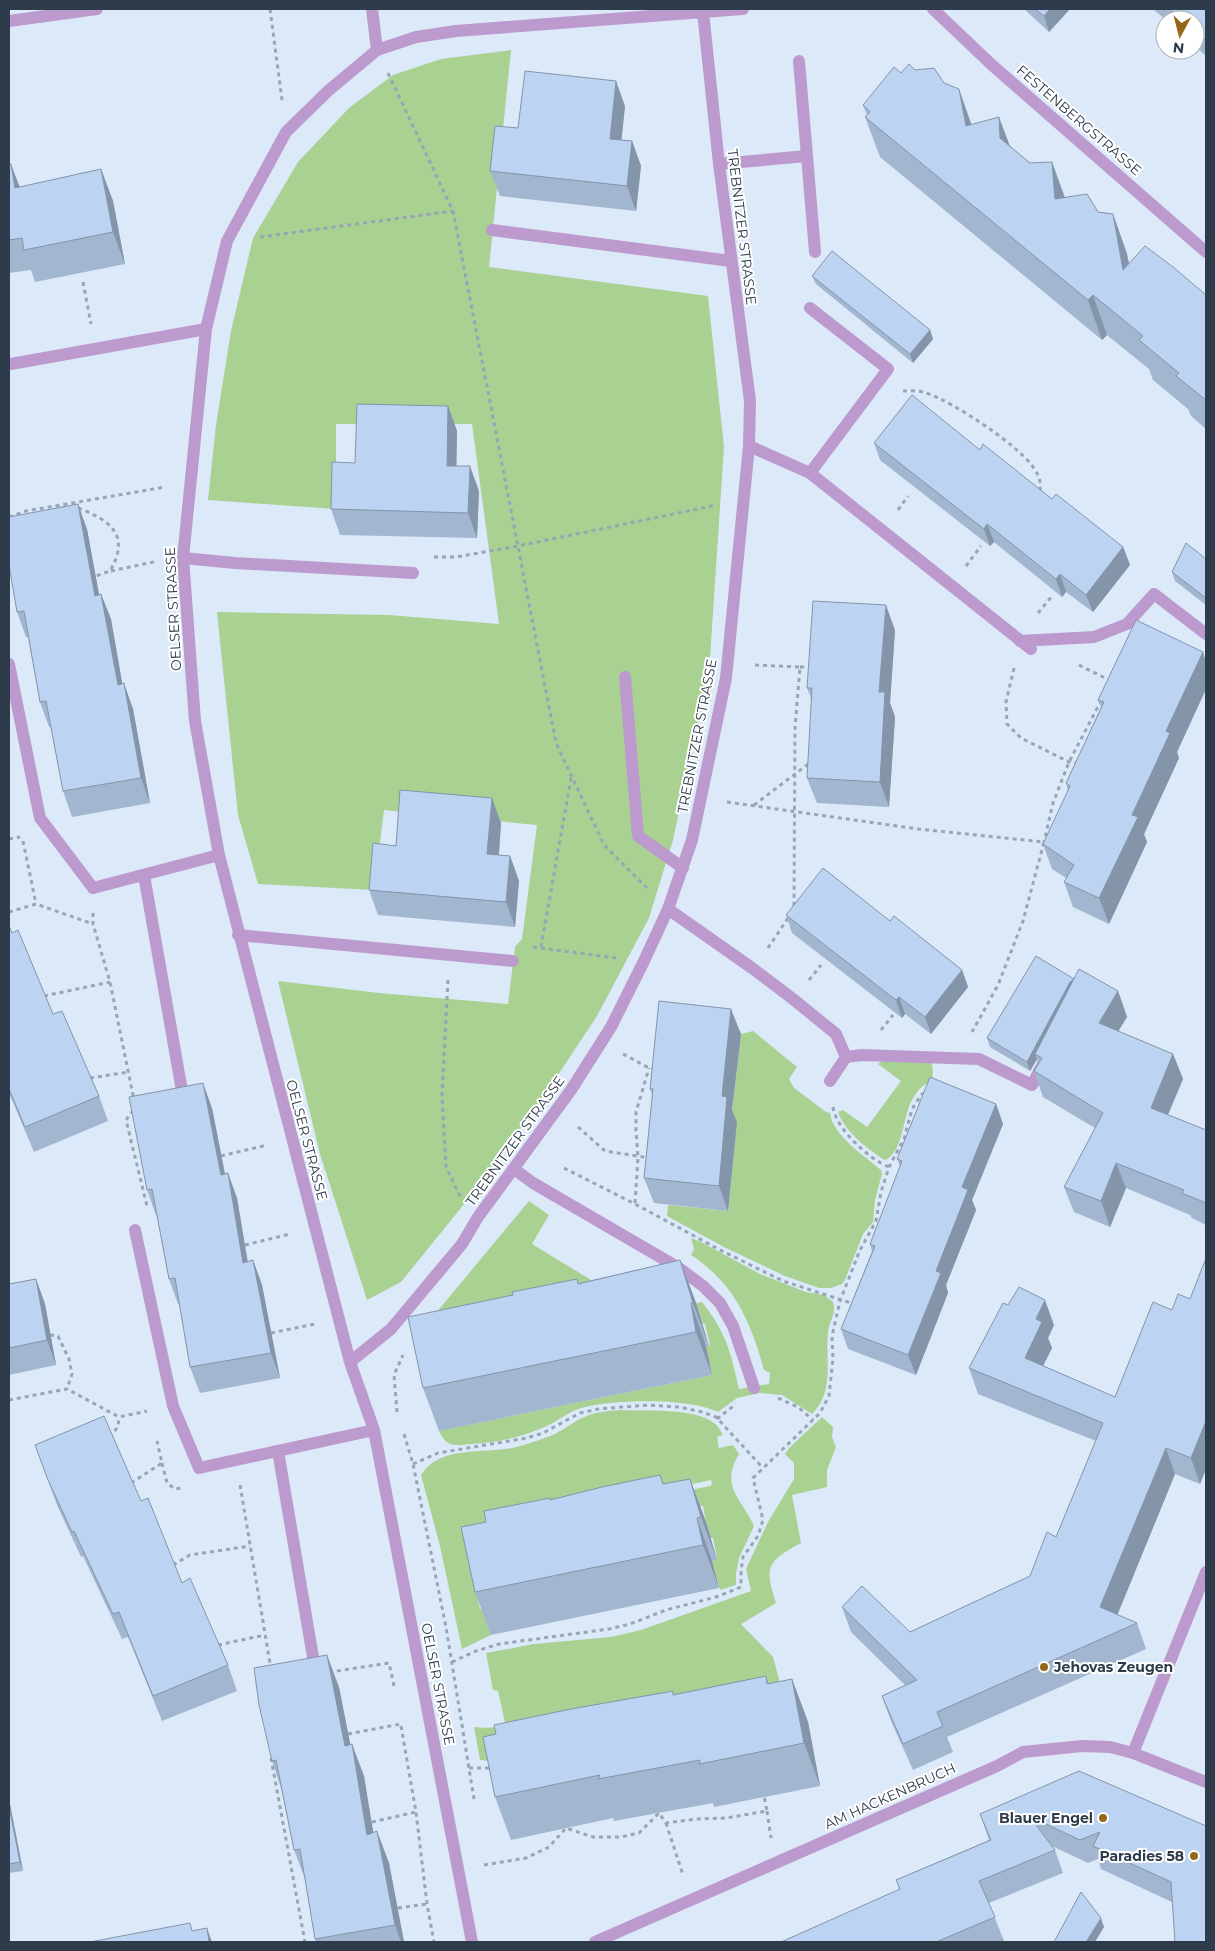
<svg xmlns="http://www.w3.org/2000/svg" width="1215" height="1951" viewBox="0 0 1215 1951" font-family="Montserrat,sans-serif">
<style>
.green{fill:#a9d192}
.lines{fill:none;stroke-linecap:round;stroke-linejoin:round}
.path{stroke:#98a5b5;stroke-width:3;stroke-dasharray:4 4;stroke-linecap:butt}
.service{stroke:#bd9ace;stroke-width:12}
.minor{stroke:#bd9ace;stroke-width:12}
.tertiary{stroke:#bd9ace;stroke-width:12}
.wall{fill:#a2b6d0}
.shaded-wall{fill:#8494a9}
.building{fill:#bcd4f2;stroke:#8494a9}
.poi-dot{fill:#966717;stroke:#fff;stroke-width:2}
.labels{text-anchor:middle;stroke-width:4;stroke-linejoin:round;paint-order:stroke}
.street-label{font-size:14px;fill:#2e3b4a;stroke:#fff}
.poi-label{font-size:14px;font-weight:bold;fill:#2e3b4a;stroke:#fff;text-anchor:end}
</style>
<rect width="100%" height="100%" fill="#dce9f9"/>
<!-- green -->
<path class="green" d="M511,50L489,267L708,296L724,447L709,673L673,840L649,918L597,1016L540,1102L469,1198L401,1282L367,1300L320,1154L278,981L379,993L508,1004L515,947L522,939L537,825L384,810L374,890L258,884L238,815L217,612L389,615L499,624L472,424H336V509L208,500L216,425L231,331L253,238L298,162L349,108L393,75L441,59Z
M753,1031L797,1067L789,1079L794,1088L826,1112L830,1113C832,1135 866,1157 881,1170L882,1174L875,1200L873,1222L863,1234L845,1280L842,1284L831,1288H819L785,1276L724,1247L667,1216L668,1205L728,1211L737,1122L731,1121L741,1034Z
M884,1060L931,1062C933,1067 934,1077 931,1081C929,1084 926,1083 924,1085C918,1089 913,1098 910,1104C903,1120 902,1153 885,1160C867,1149 846,1133 838,1112L843,1110L867,1127L901,1081L878,1064Z
M529,1201L549,1215L532,1244L606,1289L426,1325Z
M691,1238L701,1242L760,1274L806,1292L824,1295L833,1302C837,1314 829,1321 828,1332C825,1360 835,1391 812,1414L782,1395L760,1393L737,1398L718,1412C691,1398 615,1399 585,1407C572,1410 562,1418 551,1424C526,1436 501,1442 473,1444C456,1445 447,1449 439,1431L712,1375L706,1346L710,1345L705,1324L702,1323L696,1303L702,1302C726,1332 731,1353 739,1389L769,1384L770,1373L764,1370C751,1322 734,1283 691,1255L694,1249Z
M621,1410C644,1411 696,1408 714,1423C718,1426 721,1431 723,1435L717,1437L719,1448L733,1445L739,1454C719,1487 743,1500 754,1526L739,1558L736,1573V1585L720,1590L712,1561L717,1559L713,1538H709L703,1506L616,1523L612,1506L710,1486L712,1484L711,1480L464,1534L480,1609L485,1608L491,1635L462,1649L440,1546L421,1475C439,1447 477,1453 506,1449C520,1447 536,1441 550,1436C561,1432 570,1424 580,1419C593,1412 607,1411 621,1410Z
M822,1417L833,1427L832,1437L836,1447L827,1470V1487L792,1495L801,1543C767,1561 764,1567 776,1603L741,1624L773,1657L789,1717L489,1761L480,1760L474,1727C485,1728 496,1729 505,1723L498,1691L493,1690L486,1653L534,1644L611,1637L641,1630L751,1591L746,1569L768,1522L794,1479V1463L785,1454L790,1447Z"/>
<g class="lines">
<!-- path -->
<path class="path" d="M270,9L282,100
M388,73L453,211L556,743L604,845L648,889
M260,237L453,211
M83,282L91,324
M903,391C910,391 919,390 926,393C952,401 1022,447 1035,470C1040,477 1041,483 1040,491
M78,508C110,520 131,535 110,571L96,576
M898,510L908,496
M9,517L26,511L165,487
M434,557H456L518,546L717,505
M966,566L981,546
M111,571L158,561
M1038,613L1053,595
M755,665L800,667L795,727L794,906
M1079,665L1111,681
M800,667H812
M1014,668L1006,702L1007,724L1021,738L1069,762L1079,763
M727,802L918,829L1044,842L1023,921L998,985L972,1032
M754,805L811,762
M9,839L20,837
M23,841L36,904
M1046,843L1044,842L1053,803L1069,762L1102,699
M9,912L36,904L93,924
M93,913V924L110,982L134,1100
M533,947L616,958
M541,947L571,778
M768,948L788,918
M448,980L442,1095L446,1167L461,1198
M809,980L821,965
M44,996L110,982
M881,1030L893,1015
M623,1054L649,1068L656,1069
M90,1078L129,1072
M833,1107C836,1129 869,1159 889,1167
M133,1110L126,1120L147,1206
M578,1127L605,1151L650,1158
M221,1156L267,1145
M564,1168L635,1204L720,1250L783,1281L854,1304
M635,1203L638,1157L636,1131V1112L649,1068
M245,1245L290,1234
M271,1333L315,1324
M50,1335L58,1336L69,1359L72,1374L67,1389
M778,1398L798,1407L813,1420
M9,1400L67,1389L119,1417L147,1411
M397,1412L394,1375L403,1355
M717,1419L736,1404
M404,1434L413,1464L446,1627L474,1799
M109,1437L118,1427L119,1417
M162,1463L167,1483L175,1489L182,1488
M413,1464L438,1453L527,1438L543,1433L580,1413L598,1409L649,1405L679,1407L702,1412L716,1417L763,1468
M131,1483L162,1463L157,1441
M240,1485L271,1669
M173,1565L190,1555L250,1546
M218,1645L265,1635
M452,1662L476,1651L499,1644L609,1629L630,1624L666,1610L716,1597L741,1587V1571L743,1557L758,1536L763,1520L753,1478L820,1413L829,1396L833,1359L832,1336L840,1301L860,1250L876,1221L881,1192L889,1167L904,1139L912,1109L922,1094L926,1092
M337,1671L389,1663L394,1686
M401,1726L416,1812L427,1904L434,1942
M348,1734L401,1724
M271,1758L305,1942
M469,1768H493
M767,1811L771,1838
M372,1822L416,1812
M666,1823L683,1875
M484,1865L526,1858L549,1847L566,1828L593,1837H621L639,1833L659,1813L666,1823L696,1819L726,1818L767,1811L764,1796
M398,1908L427,1904"/>
<!-- service -->
<path class="service" d="M372,9L377,50
M9,21L97,9
M799,61L807,156
M719,164L807,156L815,252
M492,230L731,261
M810,308L888,369L810,473
M183,558L235,563L413,573
M1020,641L1094,637L1127,624L1154,594L1206,634
M9,664L40,818L93,888
M625,677L638,836L683,868
M144,875L182,1091
M238,935L513,961
M846,1057L862,1055L979,1059L1032,1085L1044,1062
M514,1169L533,1183L679,1268L703,1286L720,1303L733,1326L754,1388
M135,1230L173,1406L199,1468
M278,1451L314,1663"/>
<!-- minor -->
<path class="minor" d="M933,9L992,65L1206,252
M11,364L206,329
M749,446L810,473L1031,649
M93,888L219,855
M668,909L752,968L793,999L836,1034L846,1057L830,1081
M350,1362L391,1329L462,1244L478,1217L571,1090L611,1027L644,961L668,909L692,840L726,678L749,446L750,401L719,164L703,12
M199,1468L374,1430
M1133,1753L1206,1572
M472,1942L374,1430L350,1362L219,855L195,721L183,558L206,329L227,241L286,132L328,91L377,50L416,37L456,31L743,9"/>
<!-- tertiary -->
<path class="tertiary" d="M595,1942L997,1766L1023,1752L1082,1746L1110,1747L1133,1753L1206,1782"/>
</g>
<!-- wall -->
<path class="wall" d="M1024,9H1070L1049,32Z
M1153,9H1206V56L1195,46V20H1166Z
M915,70L972,124L1010,146L1030,163L1052,162L1065,197L1098,212L1113,214L1127,254L1129,264L1206,295V429L1191,416L1188,409L1153,380L1149,369L1107,335L1102,340L880,157L865,117L867,115L863,105L901,73Z
M625,106L621,140L632,141L641,166L636,211L500,196L490,171L518,128Z
M9,164L20,187L101,169L113,201L125,264L35,282L31,270L9,273Z
M812,276L930,330L933,339L913,363L816,284Z
M448,406L457,431L456,466L479,491L477,538L340,535L331,509L355,463Z
M874,443L980,450L1123,547L1130,565L1093,612L1066,592L1062,597L994,542L990,546L880,460Z
M87,529L99,595L101,594L111,619L122,684L133,709L150,803L72,817L63,791L51,727H49L40,702L28,637H26L17,612Z
M1206,559V605L1175,581L1172,572Z
M895,630L890,703L895,717L889,807L817,803L807,778L812,701L807,688Z
M1203,652L1206,663V689L1177,752L1179,758L1144,834L1147,842L1109,924L1073,907L1064,882L1066,878L1052,869L1043,844L1068,791L1066,783L1101,707L1098,700Z
M501,823L499,855L510,856L519,881L515,927L378,915L369,890L396,846Z
M786,915L890,921L962,970L968,987L931,1034L905,1014L902,1018L792,933Z
M9,926L53,1014L99,1096L108,1121L34,1152L9,1093Z
M1074,979L1118,991L1127,1017L1118,1031L1173,1054L1183,1079L1168,1115L1206,1130V1225L1192,1218L1190,1215L1126,1188L1110,1227L1074,1212L1064,1187L1095,1128L1043,1097L1034,1071L1038,1064L1037,1059L1030,1071L990,1047L987,1038Z
M741,1034L732,1110L737,1122L728,1211L654,1203L644,1178L653,1097L650,1089Z
M996,1104L1003,1124L972,1200L976,1210L946,1285L948,1293L916,1375L848,1349L841,1329L872,1251L870,1244L900,1166L897,1159Z
M212,1108L225,1174L237,1198L248,1262L253,1260L262,1285L280,1378L200,1393L190,1367L180,1304H178L169,1279L157,1215H156L147,1190Z
M1206,1258V1469L1200,1484L1175,1474L1117,1615L1137,1623L1146,1649L947,1737L953,1752L913,1770L891,1721L882,1696L905,1685L851,1632L842,1607L910,1632L1030,1576L1056,1537L1096,1441L978,1394L969,1368L1054,1325L1048,1338L1052,1348L1043,1366L1115,1397L1172,1310L1190,1299Z
M680,1260L696,1303L709,1346H706L712,1375L439,1431L423,1388L579,1283Z
M36,1279L45,1304L56,1365L9,1375V1284Z
M35,1445L141,1501L182,1583L228,1665L237,1691L162,1721L128,1637L122,1639L83,1556L81,1557L57,1505Z
M660,1475L664,1484L690,1479L706,1522L717,1560L712,1561L719,1588L491,1635L475,1592L551,1500Z
M766,1676L769,1684L792,1679L808,1722L820,1786L714,1807L713,1803L614,1821L613,1818L511,1840L495,1797L674,1694Z
M339,1687L350,1745L364,1776L373,1833L389,1863L404,1942H316L315,1939L305,1879L294,1850L282,1791L272,1761Z
M9,1799L23,1871L9,1873Z
M980,1814L1206,1826L1172,1902L1101,1869L1098,1859L1088,1863L1052,1846L1055,1850L1063,1873L989,1903L1004,1941L999,1942H781L900,1890L896,1880L989,1840Z"/>
<!-- shaded-wall -->
<path class="shaded-wall" d="M1050,9H1070L1049,32L1044,16Z
M616,81L625,106L619,164L610,139Z
M959,89L973,129L966,126Z
M999,117L1014,157L1000,138Z
M632,141L641,166L636,211L627,186Z
M1052,162L1066,202L1055,199Z
M11,164L23,196L15,188Z
M101,169L113,201L125,264L113,232Z
M1113,214L1127,254L1138,310L1123,270Z
M1093,295L1107,335L1102,340L1088,300Z
M930,330L933,339L913,363L910,354Z
M448,406L457,431L456,491L447,466Z
M470,466L479,491L477,538L468,513Z
M78,504L87,529L104,621L95,596Z
M987,524L994,542L990,546L984,529Z
M1123,547L1130,565L1093,612L1086,595Z
M1060,574L1066,592L1062,597L1056,579Z
M101,594L111,619L127,710L118,685Z
M886,605L895,630L890,703L895,717L889,807L880,782L879,692Z
M1203,652L1206,663V689L1177,752L1179,758L1144,834L1147,842L1109,924L1099,898L1166,731Z
M124,683L133,709L150,803L141,778Z
M492,798L501,823L497,879L487,854Z
M510,856L519,881L515,927L506,902Z
M962,970L968,987L931,1034L925,1017Z
M1074,979L1035,1054L1037,1059L1030,1071L1027,1062L1070,982Z
M1118,991L1127,1017L1108,1048L1099,1023Z
M899,997L905,1014L902,1018L896,1000Z
M731,1009L741,1034L732,1110L737,1122L728,1211L719,1186L722,1096Z
M1173,1054L1183,1079L1160,1133L1151,1108Z
M203,1083L212,1108L230,1200L221,1175Z
M996,1104L1003,1124L972,1200L976,1210L946,1285L948,1293L916,1375L908,1355L936,1271L962,1187Z
M1116,1163L1126,1188L1110,1227L1101,1201Z
M228,1173L237,1198L252,1289L243,1263Z
M253,1260L262,1285L280,1378L271,1353Z
M680,1260L696,1303L709,1346L693,1303Z
M36,1279L45,1304L56,1365L47,1340Z
M1045,1300L1054,1325L1048,1338L1052,1348L1034,1384L1025,1358L1036,1319Z
M691,1303L706,1346L712,1375L696,1332Z
M1206,1421V1469L1200,1484L1191,1458Z
M1166,1448L1175,1474L1110,1633L1100,1607Z
M690,1479L706,1522L717,1560L701,1517Z
M697,1518L712,1561L719,1588L703,1545Z
M327,1655L339,1687L357,1778L345,1746Z
M792,1679L808,1722L820,1786L804,1743Z
M352,1744L364,1776L379,1867L367,1835Z
M9,1799L23,1871L20,1862L9,1806Z
M377,1831L389,1863L404,1942H401L395,1925Z
M1101,1918L1104,1927L1095,1942H1086Z
M207,1928L212,1942H209Z"/>
<!-- building -->
<path class="building" d="M1035,9H1050L1044,16Z
M1170,9H1206V41L1195,31V20H1183Z
M909,64L915,70L934,68L944,83L959,89L966,126L999,117L1000,138L1030,163L1052,162L1055,199L1087,194L1098,212L1113,214L1123,270L1145,246L1173,267L1206,295V400L1176,376L1179,373L1139,340L1143,336L1093,295L1088,300L865,117L870,112L863,105L894,67L901,73Z
M525,71L616,81L610,139L632,141L627,186L490,171L495,126L518,128Z
M9,164H11L15,188L101,169L113,232L24,250L22,238L9,240Z
M832,251L930,330L910,354L812,276Z
M912,395L980,450L983,444L1052,499L1056,494L1123,547L1086,595L1060,574L1056,579L987,524L984,529L874,443Z
M357,404L448,406L447,466H470L468,513L331,509L332,462L355,463Z
M78,504L95,596L101,594L118,685L124,683L141,778L63,791L46,701L40,702L24,611L17,612L9,565V517Z
M1186,543L1206,559V598L1172,572Z
M813,601L886,605L879,692H885L880,782L807,778L812,688H807Z
M1136,620L1203,652L1166,731L1170,733L1132,815L1138,817L1099,898L1064,882L1074,865L1043,844L1070,786L1066,783L1104,702L1098,700Z
M400,790L492,798L487,854L510,856L506,902L369,890L373,843L396,846Z
M823,868L890,921L894,916L962,970L925,1017L899,997L896,1000L786,915Z
M9,926L12,933L18,930L53,1014L62,1011L99,1096L25,1127L9,1089Z
M1036,956L1074,979L1070,982L1027,1062L987,1038Z
M1079,969L1118,991L1099,1023L1173,1054L1151,1108L1206,1130V1203L1182,1193L1184,1190L1116,1163L1101,1201L1064,1187L1103,1113L1034,1071L1042,1058L1035,1054Z
M659,1001L731,1009L722,1096L727,1097L719,1186L644,1178L653,1089H650Z
M930,1077L996,1104L962,1187L968,1190L936,1271L941,1273L908,1355L841,1329L875,1246L870,1244L902,1161L897,1159Z
M203,1083L221,1175L228,1173L243,1263L253,1260L271,1353L190,1367L175,1278L169,1279L152,1189L147,1190L129,1097Z
M1206,1258V1421L1191,1458L1166,1448L1100,1607L1137,1623L937,1712L943,1726L903,1744L882,1696L917,1680L842,1607L862,1586L910,1632L1030,1576L1047,1532L1056,1537L1103,1423L969,1368L1003,1303L1008,1305L1019,1287L1045,1300L1036,1319L1042,1322L1025,1358L1115,1397L1153,1302L1172,1310L1178,1294L1190,1299Z
M680,1260L693,1303H691L696,1332L423,1388L408,1317L513,1295L512,1292L577,1279L578,1284Z
M36,1279L47,1340L9,1348V1284Z
M104,1416L141,1501L148,1498L182,1583L190,1578L228,1665L153,1696L119,1612L113,1614L74,1531L72,1532L48,1480L35,1445Z
M660,1475L663,1484L690,1479L701,1517L697,1518L703,1545L475,1592L461,1527L486,1522L484,1511L550,1498V1500L602,1487Z
M327,1655L345,1746L352,1744L367,1835L377,1831L395,1925L315,1939L300,1849L294,1850L276,1760L272,1761L259,1705L254,1668Z
M766,1676L767,1684L792,1679L804,1743L699,1764L700,1760L598,1779L600,1775L495,1797L483,1737L496,1734L494,1725L571,1709L673,1691V1695Z
M1079,1771L1206,1826V1942H1175L1171,1882L1093,1846L1100,1832L1080,1840L1029,1816L1055,1850L979,1881L995,1917L936,1942H781L900,1889L896,1880L991,1840L980,1814Z
M9,1806L20,1862L9,1864Z
M1081,1892L1101,1918L1086,1942H1054Z
M190,1923L192,1931L207,1928L209,1942H90Z"/>
<!-- markers -->
<g class="poi-dot">
<circle cx="1044" cy="1667" r="5"/>
<circle cx="1103" cy="1818" r="5"/>
<circle cx="1194" cy="1856" r="5"/>
</g>
<g class="labels">
<!-- street labels -->
<g class="street-label">
<text transform="translate(1079 120) rotate(41)" y="5">FESTENBERGSTRASSE</text>
<text transform="translate(742 227) rotate(83)" y="5">TREBNITZER STRASSE</text>
<text transform="translate(173 609) rotate(-93)" y="5">OELSER STRASSE</text>
<text transform="translate(697 736) rotate(-79)" y="5">TREBNITZER STRASSE</text>
<text transform="translate(307 1140) rotate(75)" y="5">OELSER STRASSE</text>
<text transform="translate(515 1141) rotate(-54)" y="5">TREBNITZER STRASSE</text>
<text transform="translate(438 1684) rotate(79)" y="5">OELSER STRASSE</text>
<text transform="translate(890 1796) rotate(-24)" y="5">AM HACKENBRUCH</text>
</g>
<!-- poi labels -->
<g class="poi-label">
<text x="1054" y="1672" text-anchor="start">Jehovas Zeugen</text>
<text x="1093" y="1823">Blauer Engel</text>
<text x="1184" y="1861">Paradies 58</text>
</g>
</g>
<!-- border -->
<rect width="1215" height="1951" fill="none" stroke="#2e3b4a" stroke-width="20"/>
<!-- north arrow -->
<g transform="translate(1180 35) rotate(187)"><circle r="24" fill="#ffffff" stroke="#abb1b7"/>
<path d="M0-4L9 19L0 12L-9 19Z" fill="#966717"/>
<text y="-8" font-size="14" font-weight="bold" text-anchor="middle" fill="#2e3b4a">N</text>
</g>
</svg>
